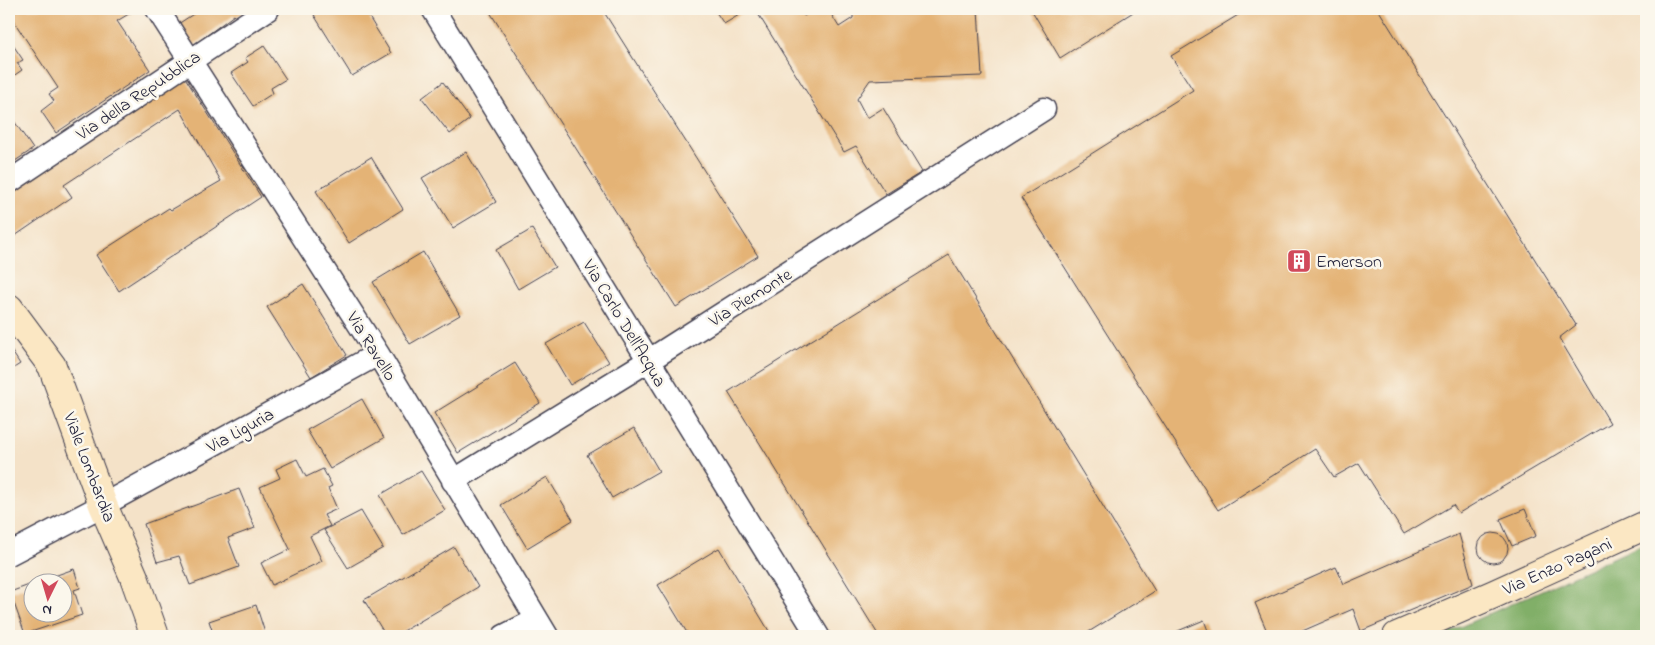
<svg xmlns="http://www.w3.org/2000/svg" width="1655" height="645" viewBox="0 0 1655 645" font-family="'Indie Flower',sans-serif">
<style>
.forest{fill:#81af68;stroke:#526852}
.building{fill:#e4b376}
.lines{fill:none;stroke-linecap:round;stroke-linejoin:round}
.street-casing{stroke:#423f50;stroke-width:25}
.secondary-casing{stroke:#423f50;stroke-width:30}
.street{stroke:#fff;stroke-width:22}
.secondary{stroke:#fbe7c3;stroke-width:28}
.labels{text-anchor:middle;stroke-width:5;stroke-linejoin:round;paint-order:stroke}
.street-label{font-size:18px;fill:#22223b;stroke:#fbf7ec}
.poi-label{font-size:18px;fill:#22223b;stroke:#fbf7ec;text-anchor:start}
</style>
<rect width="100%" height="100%" fill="#fbf7ec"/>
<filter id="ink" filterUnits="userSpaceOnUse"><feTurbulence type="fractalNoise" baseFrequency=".02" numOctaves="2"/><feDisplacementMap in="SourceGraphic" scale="10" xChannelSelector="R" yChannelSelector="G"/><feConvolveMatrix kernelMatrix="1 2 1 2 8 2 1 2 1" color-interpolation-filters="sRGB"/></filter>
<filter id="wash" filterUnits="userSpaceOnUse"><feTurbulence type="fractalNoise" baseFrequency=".0096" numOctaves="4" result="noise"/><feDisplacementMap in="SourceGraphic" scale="20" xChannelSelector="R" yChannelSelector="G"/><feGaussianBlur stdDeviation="1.12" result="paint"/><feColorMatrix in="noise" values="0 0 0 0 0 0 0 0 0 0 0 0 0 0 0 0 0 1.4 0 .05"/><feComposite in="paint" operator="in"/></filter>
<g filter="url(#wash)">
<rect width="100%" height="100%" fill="#f4e2c8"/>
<!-- forest -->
<path class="forest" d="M1646,543V636H1440Z"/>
<g id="blocks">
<!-- building -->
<path class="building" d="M9,9H137L117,21L150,70L56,133L41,111L54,101L49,94L58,88L9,14Z
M201,9H248L236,17L234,15L190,48L175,26Z
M323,9H364L391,53L352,76L314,15Z
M488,9H602L758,256L676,307Z
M714,9H749L724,24Z
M755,9H800L804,16L816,9H828L839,27L853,18V9H978L982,76L870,80L857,99L867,118L883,108L922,172L886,194L856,146L844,152Z
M1031,9H1138L1060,58Z
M1248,9H1378L1576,325L1559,338L1610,423L1459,513L1453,505L1404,534L1359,463L1334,477L1315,449L1218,510L1021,198L1193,90L1171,56Z
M9,39L23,60L17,63L22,70L9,79Z
M264,46L286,79L271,88L273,93L253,106L231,73L248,62L245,58Z
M184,76L261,197L119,291L96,255L169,208L171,210L221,181L180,109L64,185L72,197L9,240V189Z
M443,82L470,119L450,134L422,98Z
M12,118L33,149L9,165V120Z
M466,152L496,202L453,228L422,178Z
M371,157L403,209L349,243L316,191Z
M532,229L555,267L518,289L496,250Z
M423,252L460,315L410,344L373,282Z
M949,255L1155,591L1082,636H879L728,392Z
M303,284L347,355L311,377L267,307Z
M584,322L609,362L570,385L546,344Z
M9,347L20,364L9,371Z
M515,363L540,403L458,453L434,413Z
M362,399L384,438L330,469L307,430Z
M634,428L659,471L612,498L587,455Z
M297,459L306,477L323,469L332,486L328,488L337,509L324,515L330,526L310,536L322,561L272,585L261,563L290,549L260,487L280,478L276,469Z
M421,471L445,510L403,535L380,495Z
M547,477L573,520L527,548L501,505Z
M239,489L255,528L228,538L239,567L190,585L179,556L157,562L144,524Z
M1525,509L1536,536L1512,546L1500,519Z
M361,511L383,548L348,568L324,530Z
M1478 548a15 15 0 1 1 30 0a15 15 0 1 1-30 0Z
M1459,534L1473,584L1361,631L1353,609L1291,636H1269L1255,603L1336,567L1344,584Z
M454,547L478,587L395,636H386L364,600Z
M719,548L769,631L761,636H689L658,585Z
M74,569L80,588L74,590L82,615L25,634L10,592L32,584V612H62V582H37Z
M256,605L266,636H214L209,621Z
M1204,620L1210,636H1166Z"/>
</g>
</g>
<g filter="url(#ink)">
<use href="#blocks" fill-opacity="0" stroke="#423f50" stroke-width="1"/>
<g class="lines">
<defs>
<path id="street" d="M157,9L378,354L547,636
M433,9L818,636
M9,182L268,9
M453,481L648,361L1044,109
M9,554L103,505L378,354
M504,636L536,620"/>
<path id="secondary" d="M9,308L52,366L103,505L134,577L155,636
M1397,636L1494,594L1646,525"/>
</defs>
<!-- street casing -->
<use href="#street" class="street-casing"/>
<!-- secondary casing -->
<use href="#secondary" class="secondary-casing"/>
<!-- street -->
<use href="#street" class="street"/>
<!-- secondary -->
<use href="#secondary" class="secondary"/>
</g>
</g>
<!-- icons -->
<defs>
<symbol id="building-square" viewBox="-11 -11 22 22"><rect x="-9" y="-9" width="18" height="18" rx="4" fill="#d1495b" stroke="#fbf7ec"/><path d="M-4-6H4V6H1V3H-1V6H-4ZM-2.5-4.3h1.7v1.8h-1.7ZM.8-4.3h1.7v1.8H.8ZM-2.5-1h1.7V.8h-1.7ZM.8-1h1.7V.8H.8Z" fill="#fff"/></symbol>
</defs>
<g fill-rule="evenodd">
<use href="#building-square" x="1285" y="247" width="28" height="28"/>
</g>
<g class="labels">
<!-- street labels -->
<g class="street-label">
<text transform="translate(138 95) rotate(-34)" y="6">Via della Repubblica</text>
<text transform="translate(750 297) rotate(-32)" y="6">Via Piemonte</text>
<text transform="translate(625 323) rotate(59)" y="6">Via Carlo Dell'Acqua</text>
<text transform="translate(372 346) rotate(58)" y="6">Via Ravello</text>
<text transform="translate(240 430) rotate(-29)" y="6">Via Liguria</text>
<text transform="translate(90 467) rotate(69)" y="6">Viale Lombardia</text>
<text transform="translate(1557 566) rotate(-24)" y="6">Via Enzo Pagani</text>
</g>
<!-- poi labels -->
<g class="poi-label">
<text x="1316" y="267">Emerson</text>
</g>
</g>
<!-- margin -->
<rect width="1655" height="645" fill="none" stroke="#fbf7ec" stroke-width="30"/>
<!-- north arrow -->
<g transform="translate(48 598) rotate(185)"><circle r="24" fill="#fbf7ec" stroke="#a4a2a5"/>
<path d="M0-4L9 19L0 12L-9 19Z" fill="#d1495b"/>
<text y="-8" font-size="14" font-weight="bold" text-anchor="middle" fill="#22223b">N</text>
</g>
</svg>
